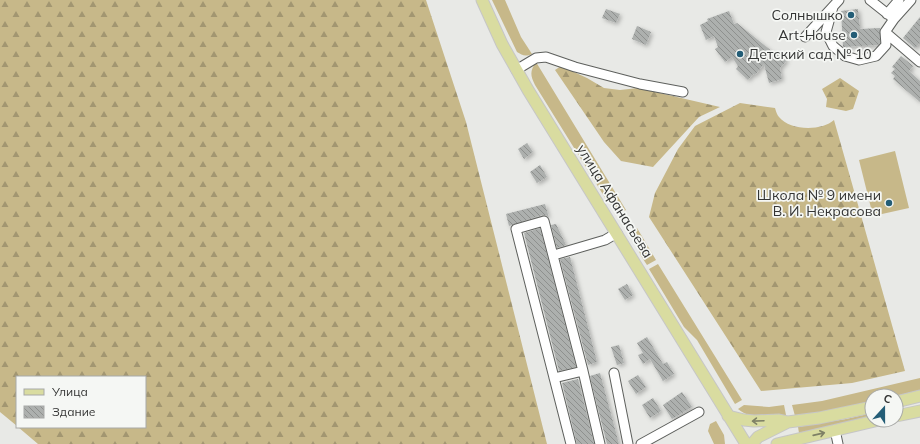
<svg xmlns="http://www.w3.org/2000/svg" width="920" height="444" viewBox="0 0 920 444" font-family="Mulish,sans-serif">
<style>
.grass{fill:#c7b889}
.forest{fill:url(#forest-firs)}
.building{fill:url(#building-back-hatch);filter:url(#shadow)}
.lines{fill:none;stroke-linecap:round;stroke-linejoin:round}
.minor-casing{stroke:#5e605d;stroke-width:11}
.major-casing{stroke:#c6c6c6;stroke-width:13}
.minor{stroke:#fff;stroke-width:9}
.major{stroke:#d9dca0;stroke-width:11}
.oneway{stroke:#7e8065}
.poi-dot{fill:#235d76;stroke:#f5f7f4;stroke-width:1.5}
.labels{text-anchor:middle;stroke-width:3.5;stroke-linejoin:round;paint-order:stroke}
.poi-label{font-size:14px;fill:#343534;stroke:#f5f7f4;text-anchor:end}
.street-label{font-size:14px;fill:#343534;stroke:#f5f7f4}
</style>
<defs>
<pattern id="forest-firs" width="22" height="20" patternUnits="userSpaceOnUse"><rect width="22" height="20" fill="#c7b889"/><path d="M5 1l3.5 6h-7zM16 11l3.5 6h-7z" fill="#a29671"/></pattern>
<pattern id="building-back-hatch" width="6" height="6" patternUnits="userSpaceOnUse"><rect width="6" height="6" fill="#adb0ae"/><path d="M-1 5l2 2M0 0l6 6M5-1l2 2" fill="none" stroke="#8e908e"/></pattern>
<filter id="shadow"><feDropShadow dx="2" dy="2" stdDeviation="2" flood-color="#0004"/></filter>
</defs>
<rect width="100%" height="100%" fill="#e8e9e6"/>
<!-- grass -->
<path class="grass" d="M492,0H505L521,37L532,54C525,57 522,55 517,52Z
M536,62L626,210L620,213L607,201L535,85C530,75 530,71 536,62Z
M895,151L909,208L873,216L859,160Z
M637,228L656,260L647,265L641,256L631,232Z
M658,264L742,400L735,404L697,340L684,327L649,269Z
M920,378V390L896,396H872V402L819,414L795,416L792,405L822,401Z
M744,405L769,407L784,405L786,415C771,417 750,420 738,409Z
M872,413V417L799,433L798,427L846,419Z
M716,421L724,435L725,444H714L708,431L710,424Z"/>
<!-- forest -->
<path class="forest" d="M0,0H426L466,122L547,444H38L18,427H145V377H17V426L0,412Z
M561,66L587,78L604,88L620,90L638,88L720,107L699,117L653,167L621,161L604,142L555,70Z
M840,78L859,91L853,109L846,111L826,107L827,99L822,89Z
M740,103L775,108C776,111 777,115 779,117C790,131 822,131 834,120L905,371L852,383L761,391L649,217L655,193L678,149L695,126Z"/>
<!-- building -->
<path class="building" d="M606,9L620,14L616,23L602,18Z
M858,9L860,29L880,28V43L878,45L843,47L841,11Z
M729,11L734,24L737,23L774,53L776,51L787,60L780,68L782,79L769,83L764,64L755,75L753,74L748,80L736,69L738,66L732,57L725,62L715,49L718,47L714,36L706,40L700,25L708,21L707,19Z
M920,17V43L915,48L903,38Z
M637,26L651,32L646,45L632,39Z
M901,56L913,66L909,71L920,81V102L893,79L895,76L891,73L895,69L892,67Z
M527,143L533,152L524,159L518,149Z
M540,165L547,177L537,183L530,172Z
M545,204L549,218L546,215H542L509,226L506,214Z
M556,224L566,245L557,248L551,225Z
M540,228L576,367L559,371L524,233Z
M570,257L597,362L588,365L560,259Z
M627,284L633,295L625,300L618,289Z
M647,337L663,364L667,362L674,374L663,381L650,359L643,364L638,355L643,353L637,343Z
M619,345L624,363L617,365L611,347Z
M600,373L619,444H607L597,405L590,376Z
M638,375L646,387L636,394L628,381Z
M578,379L589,423L594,444H577L562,383Z
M682,392L692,407L672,419L663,405Z
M653,398L661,411L650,418L642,405Z"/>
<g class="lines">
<defs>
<path id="minor" d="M870,0L894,19L911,0
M833,7L826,32L833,46L845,56L859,60L876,56L886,45L885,32L894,19
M887,14L899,0
M885,32L920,62
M805,37L839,0
M516,70L536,58L546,57L575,67L640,84L683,92
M554,255L605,240L617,233
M614,373L628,444
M554,378L583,371
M835,430L838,444
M571,444L516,229L544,221L583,371L600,444
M641,444L699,412"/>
<path id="major" d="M482,0L502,44L528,90L746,444
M896,402L920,396
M728,416L744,420L754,421L779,420L788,422L819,418L872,407
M896,416L920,411
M752,444L758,437L788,422
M777,444L879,420"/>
</defs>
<!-- minor casing -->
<use href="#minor" class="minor-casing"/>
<!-- major casing -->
<use href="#major" class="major-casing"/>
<!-- minor -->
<use href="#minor" class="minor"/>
<!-- major -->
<use href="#major" class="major"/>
</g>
<!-- one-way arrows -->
<defs><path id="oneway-shaft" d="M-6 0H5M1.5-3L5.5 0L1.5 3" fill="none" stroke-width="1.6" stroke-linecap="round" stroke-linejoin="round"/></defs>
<g class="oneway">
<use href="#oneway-shaft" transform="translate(758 421) rotate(178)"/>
<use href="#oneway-shaft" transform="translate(819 434) rotate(-13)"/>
</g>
<!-- markers -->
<g class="poi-dot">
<circle cx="851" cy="15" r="4"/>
<circle cx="854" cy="35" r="4"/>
<circle cx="740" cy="54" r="4"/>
<circle cx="889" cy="203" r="4"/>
</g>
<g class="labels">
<!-- poi labels -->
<g class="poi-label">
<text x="843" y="20">Солнышко</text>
<text x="846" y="40">Art-House</text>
<text x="748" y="59" text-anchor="start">Детский сад № 10</text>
<text x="881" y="200">Школа № 9 имени<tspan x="881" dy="16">В. И. Некрасова</tspan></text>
</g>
<!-- street labels -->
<g class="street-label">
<text transform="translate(615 201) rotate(58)" y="5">улица Афанасьева</text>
</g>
</g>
<!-- legend -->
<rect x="16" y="376" width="130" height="52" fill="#f5f7f4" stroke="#a8a9a7"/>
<rect x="24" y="389" width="20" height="6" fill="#d9dca0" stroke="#a8a9a7"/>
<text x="52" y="396" font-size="12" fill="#343534">Улица</text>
<rect x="24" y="406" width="20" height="12" fill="url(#building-back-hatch)" stroke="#a8a9a7"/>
<text x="52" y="416" font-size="12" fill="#343534">Здание</text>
<!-- north arrow -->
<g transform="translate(884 408) rotate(21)"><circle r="19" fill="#f5f7f4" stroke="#a8a9a7"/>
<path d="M0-3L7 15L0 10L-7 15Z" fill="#235d76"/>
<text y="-6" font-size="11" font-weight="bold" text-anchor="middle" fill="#343534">С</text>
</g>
</svg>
